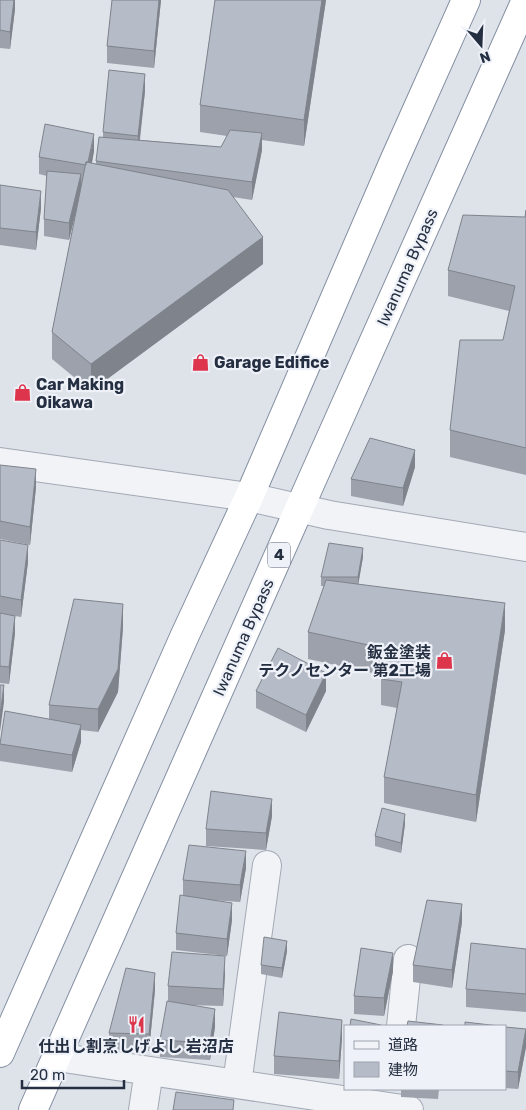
<svg xmlns="http://www.w3.org/2000/svg" width="526" height="1110" viewBox="0 0 526 1110" font-family="Rubik,'Noto Sans JP',sans-serif">
<style>
.lines{fill:none;stroke-linecap:round;stroke-linejoin:round}
.minor-casing{stroke:#a3a9b4;stroke-width:30}
.highway-casing{stroke:#848fa2;stroke-width:30}
.minor{stroke:#f1f3f7;stroke-width:28}
.highway{stroke:#fff;stroke-width:28}
.wall{fill:#9ca1ab}
.shaded-wall{fill:#7f838b}
.building{fill:#b5bbc7;stroke:#7f838b}
.labels{text-anchor:middle;stroke-width:4.5;stroke-linejoin:round;paint-order:stroke}
.shield{fill:#eef1f7;stroke:#616978;stroke-width:1}
.shield-label{font-size:15px;font-weight:bold;fill:#252f42}
.street-label{font-size:16px;fill:#252f42;stroke:#eef1f7}
.poi-label{font-size:16px;font-weight:bold;fill:#252f42;stroke:#eef1f7;text-anchor:start}
</style>
<rect width="100%" height="100%" fill="#dee2e9"/>
<g class="lines">
<defs>
<path id="minor" d="M0,462L249,497L329,515L526,547
M401,1026L408,959
M57,1057L409,1110
M237,1084L267,865
M143,1110L149,1071"/>
<path id="highway" d="M0,1053L185,635L249,497L394,161L466,0
M33,1110L311,482L526,0"/>
</defs>
<!-- minor casing -->
<use href="#minor" class="minor-casing"/>
<!-- highway casing -->
<use href="#highway" class="highway-casing"/>
<!-- minor -->
<use href="#minor" class="minor"/>
<!-- highway -->
<use href="#highway" class="highway"/>
</g>
<!-- wall -->
<path class="wall" d="M0,0H15V9L10,49L0,48Z
M112,0H161L154,68L107,63V46Z
M215,0H326L304,146L262,140V150L252,200L233,197L263,264L91,391L52,359V332L80,195L69,240L44,236V219L47,176L39,174V157L94,151L92,163L96,164V161L103,137V132L145,91L140,140L221,147L227,136L200,132V105Z
M0,185L41,208L36,250L0,245Z
M526,210V475L450,457V430L503,340L509,311L448,296V270L525,217Z
M0,465L36,487L30,545L0,539Z
M415,467L403,506L351,496V479Z
M0,540L28,562L21,617L15,616V633L9,684L0,683Z
M363,557L358,584L505,630L476,822L384,803V777L397,708L381,705V679L382,675L308,659V632L324,586H321V577Z
M123,627L118,692L98,732L81,730V742L72,772L0,761V744L49,719V705Z
M256,691H326L306,732L256,708Z
M272,816L266,850L206,846V829Z
M405,824L401,853L375,846V836Z
M246,868L240,902L211,900L232,920L227,956L176,950V933L183,896V880Z
M462,922L452,988L413,982V965Z
M526,949V1012L466,1007V989Z
M287,951L282,978L261,974V965Z
M393,971L384,1016L354,1014V996Z
M225,974L223,1006L187,1005L215,1027L210,1060L160,1057V1040L168,1001V986Z
M155,990L149,1051L109,1050V1033Z
M505,1027L526,1029V1047L518,1089L505,1088Z
M342,1038L339,1079L274,1074V1056Z
M401,1089H439L438,1099L401,1097Z"/>
<!-- shaded-wall -->
<path class="shaded-wall" d="M14,0H15V9L10,49V32Z
M159,0H161L154,68V51Z
M322,0H326L304,146V120Z
M145,74V91L138,153V136Z
M262,133V150L252,200V182Z
M94,134V151L88,183V166Z
M81,174V191L69,240V223Z
M41,191V208L36,250V232Z
M263,237V264L91,391V364Z
M415,450V467L403,506V488Z
M36,469V487L30,545V527Z
M28,545V562L21,617V600Z
M363,548V557L358,586V577Z
M505,603V630L476,822V795Z
M123,604V627L118,692L98,732V709Z
M15,616V633L9,684V667Z
M326,673V691L306,732V715Z
M4,685V702L0,732V715Z
M81,725V742L72,772V755Z
M272,799V816L266,850V833Z
M405,814V824L401,853V843Z
M246,851V868L240,902V885Z
M232,903V920L227,956V939Z
M462,904V922L452,988V970Z
M287,941V951L282,978V968Z
M393,953V971L384,1016V998Z
M225,956V974L223,1006V989Z
M155,973V990L149,1051V1034Z
M215,1009V1027L210,1060V1043Z
M342,1020V1038L339,1079V1061Z
M526,1030V1047L518,1089V1072Z"/>
<!-- building -->
<path class="building" d="M0,0H14L10,32L0,30Z
M112,0H159L154,51L107,46Z
M215,0H322L304,120L200,105Z
M109,70L145,74L138,136L103,132Z
M45,124L94,134L88,162H86V165L39,157Z
M230,130L262,133L252,182L96,161L99,137L221,147Z
M86,162L228,190L263,237L91,364L52,332Z
M47,171L81,174L69,223L44,219Z
M0,185L41,191L36,232L0,228Z
M526,210V448L450,430L460,340H503L515,286L448,270L463,215L525,217Z
M370,438L415,450L403,488L351,479Z
M0,465L36,469L30,527L0,521Z
M0,540L28,545L21,600L0,596Z
M329,543L363,548L358,577H321Z
M326,580L505,603L476,795L384,777L402,682L381,679L387,649L308,632Z
M74,599L123,604L118,669L98,709L49,705Z
M0,613L15,616L9,667L0,666Z
M278,648L326,673L306,715L256,691Z
M0,685H4L0,715Z
M5,711L81,725L72,755L0,744Z
M211,791L272,799L266,833L206,829Z
M382,808L405,814L401,843L375,836Z
M189,845L246,851L240,885L183,880Z
M180,895L232,903L227,939L176,933Z
M427,900L462,904L452,970L413,965Z
M264,937L287,941L282,968L261,965Z
M471,943L526,949V994L466,989Z
M361,948L393,953L384,998L354,996Z
M172,952L225,956L223,989L168,986Z
M126,968L155,973L149,1034L109,1033Z
M167,1001L215,1009L210,1043L160,1040Z
M279,1012L342,1020L339,1061L274,1056Z
M351,1019L381,1025V1026H350Z
M408,1021L443,1025V1026H407Z
M465,1022L499,1026H465Z
M505,1027L526,1029L518,1072L505,1071Z
M176,1092L234,1100L233,1110H173Z"/>
<!-- icons -->
<defs>
<symbol id="shop-bare" viewBox="-9 -9 18 18"><path d="M-5-2.5h2.3a2.7 3.5 0 0 1 5.4 0H5L5.5 6h-11ZM-1.5-2.5h3a1.5 2.3 0 0 0-3 0Z" fill="#dd354c" stroke="#eef1f7" stroke-width="2.5" paint-order="stroke"/></symbol>
<symbol id="restaurant-bare" viewBox="-9 -9 18 18"><path d="M-5-6h1v4h1v-4h1v4h1v-4h1v5L-1.5 .5V6h-2V.5L-5-1ZM5-6V6H3V1.5H1.5Q1.5-4 5-6Z" fill="#dd354c" stroke="#eef1f7" stroke-width="2.5" paint-order="stroke"/></symbol>
</defs>
<g fill-rule="evenodd">
<use href="#shop-bare" x="188" y="350" width="25" height="25"/>
<use href="#shop-bare" x="10" y="380" width="25" height="25"/>
<use href="#shop-bare" x="432" y="648" width="25" height="25"/>
<use href="#restaurant-bare" x="124" y="1012" width="25" height="25"/>
</g>
<g class="labels">
<!-- shield labels -->
<rect class="shield" x="268" y="542.5" width="22" height="25" rx="4"/>
<g class="shield-label">
<text x="279" y="560">4</text>
</g>
<!-- street labels -->
<g class="street-label">
<text transform="translate(407 267) rotate(-66)" y="6">Iwanuma Bypass</text>
<text transform="translate(243 637) rotate(-66)" y="6">Iwanuma Bypass</text>
</g>
<!-- poi labels -->
<g class="poi-label">
<text x="214" y="368">Garage Edifice</text>
<text x="36" y="390">Car Making<tspan x="36" dy="18">Oikawa</tspan></text>
<text x="431" y="658" text-anchor="end">鈑金塗装<tspan x="431" dy="18">テクノセンター 第2工場</tspan></text>
<text x="136" y="1052" text-anchor="middle">仕出し割烹しげよし 岩沼店</text>
</g>
</g>
<!-- legend -->
<rect x="344" y="1025" width="162" height="65" fill="#eef1f7" stroke="#9ea3af"/>
<rect x="354" y="1041" width="25" height="8" fill="#f1f3f7" stroke="#9ea3af"/>
<text x="388" y="1050" font-size="15" fill="#252f42">道路</text>
<rect x="354" y="1062" width="25" height="15" fill="#b5bbc7" stroke="#9ea3af"/>
<text x="388" y="1075" font-size="15" fill="#252f42">建物</text>
<!-- north arrow -->
<g transform="translate(481 45) rotate(161)" stroke="#eef1f7" stroke-width="4" paint-order="stroke">
<path d="M0-4L9 19L0 12L-9 19Z" fill="#252f42"/>
<text y="-8" font-size="14" font-weight="bold" text-anchor="middle" fill="#252f42">N</text>
</g>
<!-- scale -->
<path d="M22 1080v8h102v-8" fill="none" stroke="#252f42" stroke-width="2.5"/>
<text x="30" y="1080" font-size="15" fill="#252f42" stroke="#eef1f7" stroke-width="4" paint-order="stroke">20 m</text>
</svg>
